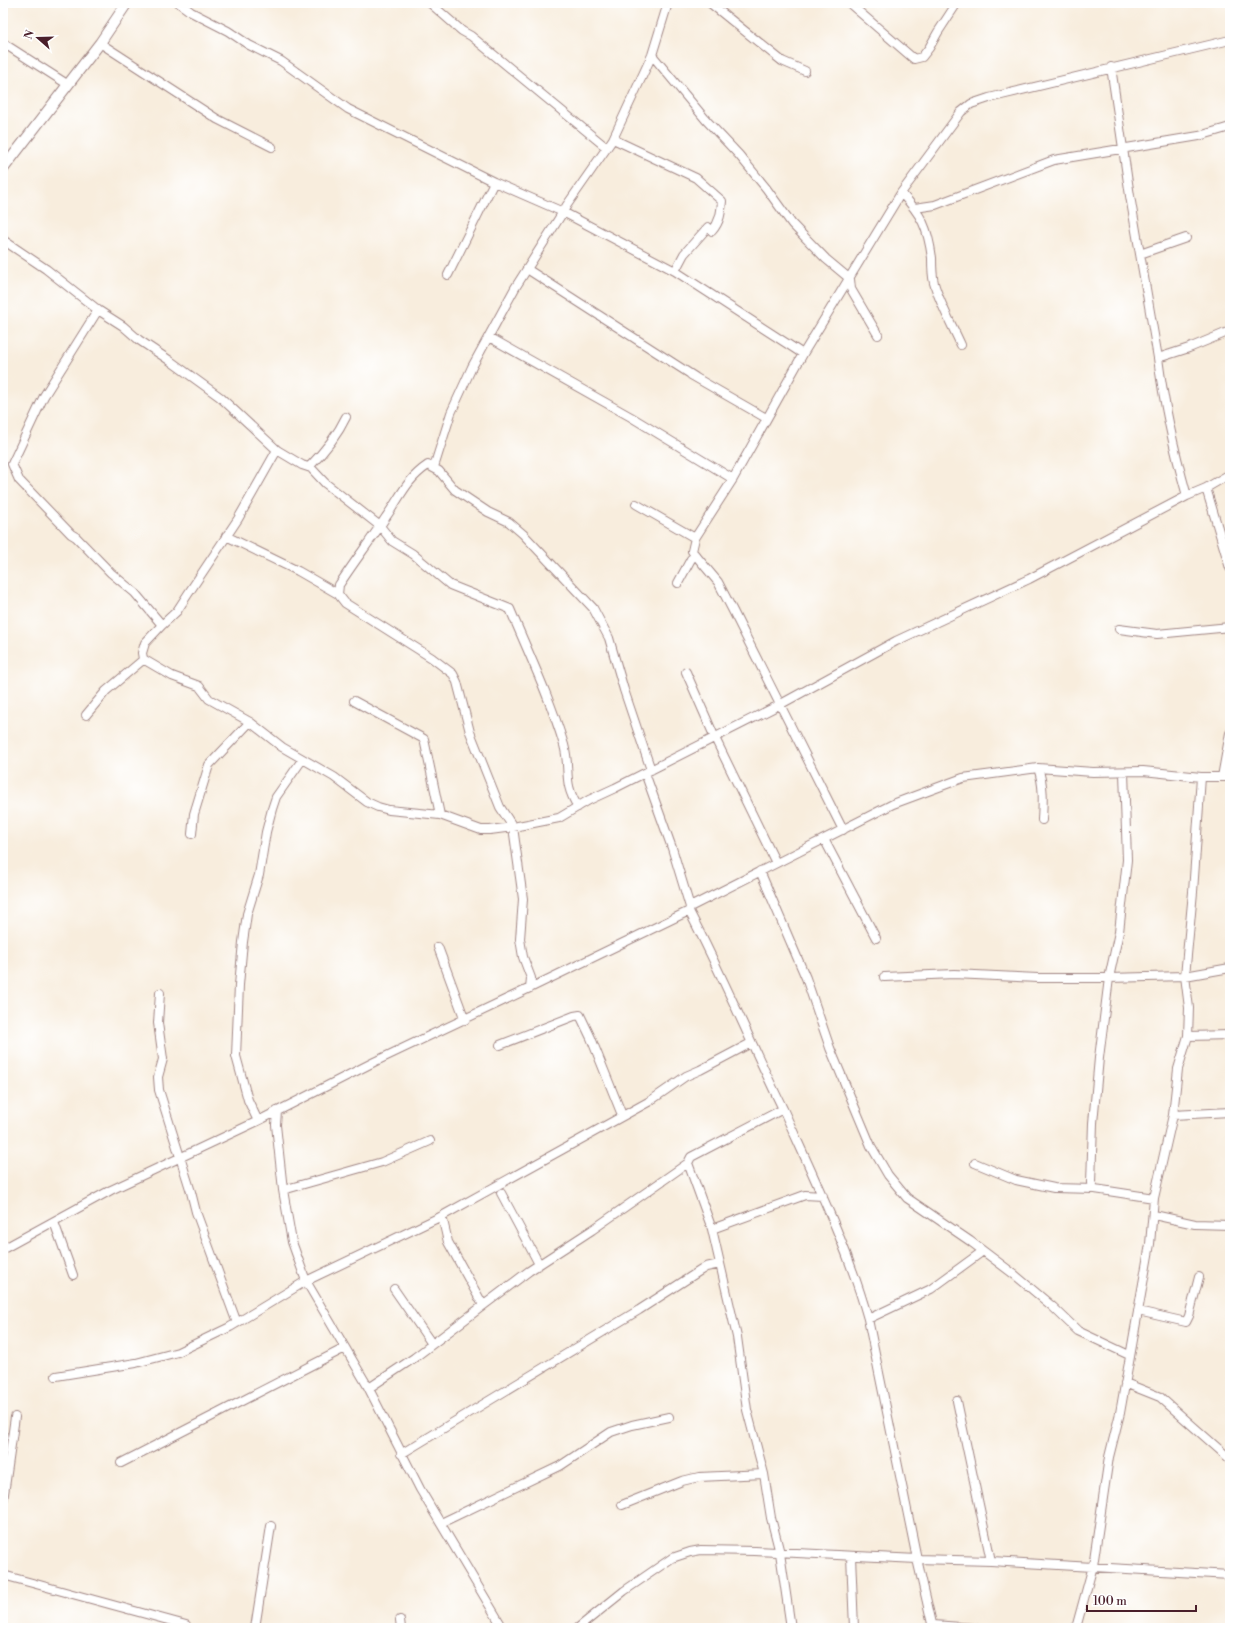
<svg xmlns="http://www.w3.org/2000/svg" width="1233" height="1631" viewBox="0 0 1233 1631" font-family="'Libre Bodoni',serif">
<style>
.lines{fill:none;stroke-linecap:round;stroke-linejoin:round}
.minor-casing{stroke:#a18684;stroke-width:10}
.tertiary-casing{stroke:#a18684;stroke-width:12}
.minor{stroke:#fff;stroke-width:8}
.tertiary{stroke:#fff;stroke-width:10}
</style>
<rect width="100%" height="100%" fill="#fff"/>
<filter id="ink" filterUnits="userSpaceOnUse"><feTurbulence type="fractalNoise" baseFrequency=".025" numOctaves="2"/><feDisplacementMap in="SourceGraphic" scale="8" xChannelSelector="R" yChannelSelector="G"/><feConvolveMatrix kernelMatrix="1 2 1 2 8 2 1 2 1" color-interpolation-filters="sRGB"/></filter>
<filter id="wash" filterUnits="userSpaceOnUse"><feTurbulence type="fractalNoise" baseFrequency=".012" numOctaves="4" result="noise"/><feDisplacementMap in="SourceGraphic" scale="16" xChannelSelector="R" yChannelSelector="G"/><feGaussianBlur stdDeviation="0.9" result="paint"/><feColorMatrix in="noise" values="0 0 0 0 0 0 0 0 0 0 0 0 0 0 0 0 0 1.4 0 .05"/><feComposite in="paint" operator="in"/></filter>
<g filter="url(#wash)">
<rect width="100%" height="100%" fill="#f8eddd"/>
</g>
<g filter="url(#ink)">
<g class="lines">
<defs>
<path id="minor" d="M179,3L191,12L228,31L249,45L281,61L348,109L494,182L563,212L515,288L472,367L451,413L434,467
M430,3L462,31L471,36L607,148
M668,3L652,55L613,139L567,205L563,212L675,271L803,354
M710,3L782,61L805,71
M849,3L914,59L922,57L929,48L938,32L957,3
M3,43L67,84
M100,43L217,119L272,147
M652,55L706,120L739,155L766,188L792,224L826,259L850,279L851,289L878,335
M1111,67L1130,196L1158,358
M613,139L696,178L722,201C721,213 720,222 712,231
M901,193C922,215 928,228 932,258C932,266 932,275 934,283C940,304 952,325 961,345
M915,208L935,205L1054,160L1199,136L1230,127
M3,240L46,269L98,310L123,326L139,340L169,360L220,397L277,450L302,465L311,468L325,483L380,526L392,541L413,554L450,585L510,609C529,654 550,698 564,745C571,770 562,782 578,807
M1140,254L1186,238
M527,269L695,377
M675,271L684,254L708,227
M448,275L494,182
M98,310L44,396L12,464L19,480L71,534L76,537L111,573L135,593L162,625
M1230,331L1189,348L1158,358C1164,405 1174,450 1187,496L1206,488L1230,474
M489,337L631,417L733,479
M691,375L766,418
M277,450L238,519L188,594L177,611L162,625L145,643L142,653L143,659L172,676L199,686L209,699L250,722L282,747L334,777L367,802L378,807L389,810L440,815L481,830H490L513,827L559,818L589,800L615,788L781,704L896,641L1029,579L1187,496
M309,467C324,452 337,436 346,417
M1206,488L1230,568
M636,504L695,538
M226,536L298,571L338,594
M678,583L691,559L695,556
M1119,629L1157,634L1230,627
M686,672L715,738L776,863
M354,701L424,739L440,815
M86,715L106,691L144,659H143
M1038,768C1044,785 1043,802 1042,820
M1124,772L1127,860L1119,932L1109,978L1099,1058L1093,1123L1091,1183L1095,1189L1154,1198
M645,773L672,848L690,907
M1222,777L1230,733
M843,830L732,609L718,582L692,551L695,538L733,479L803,354L901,193L961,112L971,104L989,98L1230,40
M192,834L194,814L209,765L250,722
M824,839L876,938
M760,871L806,978L830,1048L871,1146L888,1175L907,1198L970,1241L1015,1275L1053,1307L1078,1331L1129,1355
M438,947L465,1020
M884,977L954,974L1038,978H1109L1185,976L1230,968
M530,988L531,978L523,957L520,939L523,899L513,827L500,807L470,732L457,682L453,674L432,658L345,603L338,594L339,585C354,562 371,540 386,517C401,496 406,480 428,465L439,471L455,490L488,512L509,522L523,534L593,608L609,638L624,690L651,770
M160,993L158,1023L163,1059L158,1077L159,1090L191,1192L196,1212L237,1323
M1188,1036L1230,1035
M500,1045L574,1016L580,1015L591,1038L622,1115
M783,1109C814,1178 848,1247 868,1319L917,1559L933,1628
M277,1111L276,1125L283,1190L292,1242L306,1281L367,1385L420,1489L503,1628
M1173,1115L1230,1112
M258,1121L248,1100L236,1056L239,985L243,942L247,914L259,875L266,832L272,809L276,797L302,760
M975,1163L1016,1180L1054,1188L1095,1189
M283,1190L382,1162L430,1141
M501,1193L539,1264
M1154,1215L1195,1224L1230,1225
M442,1216L448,1242L483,1305
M54,1222L73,1275
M712,1229L805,1195L823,1196
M3,1249L111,1190L258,1121L374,1062L530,988L689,911
M394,1289L432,1344
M1138,1311L1186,1322L1189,1316L1199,1277
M868,1319L931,1289L983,1251
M56,1376L136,1363L178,1352L230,1327L306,1281L442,1216L650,1101L686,1076L700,1070L751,1043
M1125,1383L1160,1397L1230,1459
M369,1388L414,1358L529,1271L592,1230L688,1163
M957,1401L991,1561
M401,1454L639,1310L698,1272L706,1267L720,1264
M121,1463L345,1348
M3,1501L15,1417
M622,1505L682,1481L699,1477L764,1474
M441,1523L560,1466L611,1432L632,1425L669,1417
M851,1556L854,1628
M3,1575L186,1625L185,1628
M400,1620L401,1628
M933,1625L975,1628
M255,1628L271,1526
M578,1628L624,1591L672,1558L690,1552L701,1550L755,1551L917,1559L991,1561L1230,1575
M791,1628L780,1553L771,1518L764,1474L747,1410L737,1337L712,1229L688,1163L691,1157L783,1109C751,1044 723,976 689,911L690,907L893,804L963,778L1038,768L1093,772L1143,771L1201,777H1230
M1076,1628L1093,1566L1109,1457L1120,1413L1150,1244L1154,1198L1173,1115L1178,1069L1188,1036L1189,1008L1185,976L1193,892L1201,777"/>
<path id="tertiary" d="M3,169L100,43L127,3"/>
</defs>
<!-- minor casing -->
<use href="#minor" class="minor-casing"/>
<!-- tertiary casing -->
<use href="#tertiary" class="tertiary-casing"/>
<!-- minor -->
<use href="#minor" class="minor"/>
<!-- tertiary -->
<use href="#tertiary" class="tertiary"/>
</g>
</g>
<!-- margin -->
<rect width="1233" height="1631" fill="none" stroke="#fff" stroke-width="16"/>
<!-- north arrow -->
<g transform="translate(38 38) rotate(290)" stroke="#ffffff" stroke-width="3" paint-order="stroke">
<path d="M0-3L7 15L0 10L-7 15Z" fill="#4a1f2b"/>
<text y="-6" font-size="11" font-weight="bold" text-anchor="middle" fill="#4a1f2b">N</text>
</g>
<!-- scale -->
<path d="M1087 1605v6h109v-6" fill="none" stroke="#4a1f2b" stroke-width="2"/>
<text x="1093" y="1605" font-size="12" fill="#4a1f2b" stroke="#ffffff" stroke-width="3" paint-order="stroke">100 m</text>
</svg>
